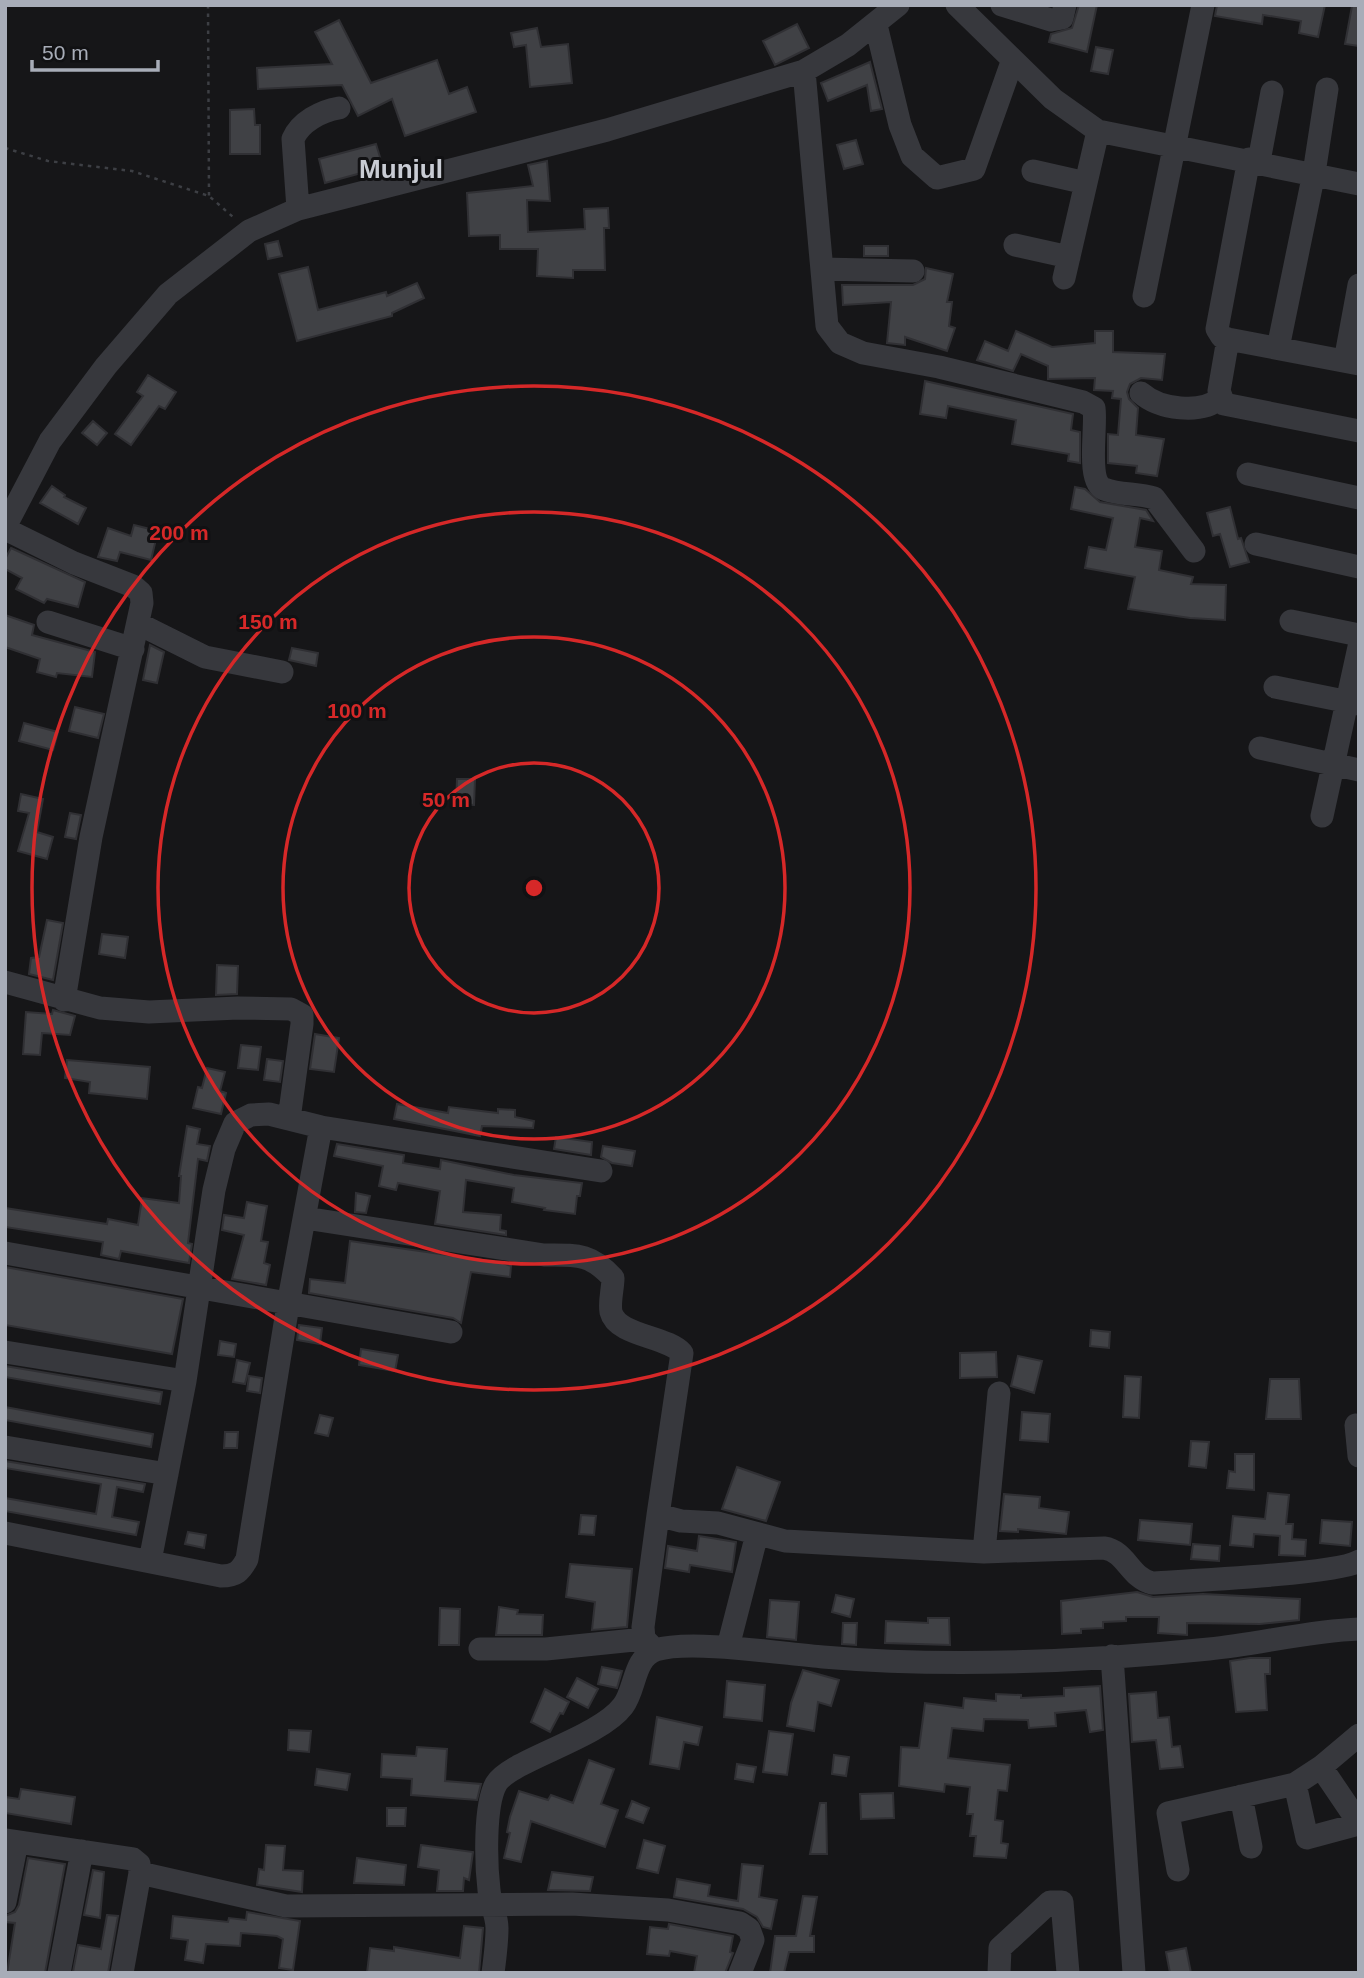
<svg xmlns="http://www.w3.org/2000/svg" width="1364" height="1978" viewBox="0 0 1364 1978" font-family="Helvetica,sans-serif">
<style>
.building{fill:#404145;stroke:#303034;stroke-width:2}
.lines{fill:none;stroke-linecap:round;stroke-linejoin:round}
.path{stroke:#3d3f44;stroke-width:2.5;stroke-dasharray:3.5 5;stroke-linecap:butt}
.minor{stroke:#37383d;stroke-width:23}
.ring{fill:none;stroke:#d62828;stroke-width:3.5}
.labels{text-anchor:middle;stroke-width:6;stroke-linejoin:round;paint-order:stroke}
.quarter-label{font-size:26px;font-weight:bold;fill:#c9ccd4;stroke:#111113}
.centre{fill:#d62828;stroke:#111113;stroke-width:3.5}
.ring-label{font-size:21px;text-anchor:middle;font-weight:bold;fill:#d62828;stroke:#111113;stroke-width:6;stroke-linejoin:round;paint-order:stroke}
</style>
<rect width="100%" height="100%" fill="#161618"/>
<!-- building -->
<path class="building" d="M1079,5H1097L1087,52L1049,42L1051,34L1072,28Z
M1217,5H1325L1318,37L1299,33L1301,21L1263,15L1262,24L1215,16Z
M1352,6H1359V46L1345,44Z
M339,20L371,83L437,60L449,94L467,87L476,112L405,136L392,99L358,116L342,85L258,89L257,68L332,64L315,32Z
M797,24L809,48L775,65L763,41Z
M537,28L541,47L568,44L572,83L530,87L526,45L514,47L511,33Z
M1096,47L1113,50L1108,74L1091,71Z
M870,62L882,109L871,111L867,85L828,101L821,83Z
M254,109L255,125H260V154H230V110Z
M856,140L863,164L844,169L837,145Z
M376,144L383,167L325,183L319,159Z
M547,161L550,201L527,200L528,232L585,229L584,209L608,208L609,228H604L605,270H573V278L537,276L538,249H500V235L469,236L467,193L533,186L528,165Z
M278,241L282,256L268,259L265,244Z
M864,246H888V256H864Z
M308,267L318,310L386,292L387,296L417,283L424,298L392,313V316L297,341L279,274Z
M926,268L953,274L947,302H952L949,326L955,328L947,351L905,337V345L887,343L891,302L843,305L842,285H913L925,279Z
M1016,331L1052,347L1095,343V331H1113V352L1165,354L1162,380L1141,378L1130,384L1127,392L1129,399L1138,408L1136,435L1164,439L1157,476L1136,473L1137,466L1108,463V434L1118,435L1121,399L1112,398L1113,391L1094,390L1095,378L1048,379V366L1021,354L1013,371L977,360L985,341L1008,351Z
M148,375L176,392L165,409L159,406L131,445L115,434L143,396L137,392Z
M925,381L1073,414L1071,430L1080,432V463L1068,461L1069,454L1012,444L1016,420L948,406L946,418L920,414Z
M93,421L107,433L97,445L82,433Z
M52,486L65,495L64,497L86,508L78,524L40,503Z
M1075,487L1085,489L1100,502L1146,510L1153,521L1140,518L1135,547L1162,551L1159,570L1193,577L1191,584L1226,585L1225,620L1190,618L1128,609L1135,577L1085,568L1089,547L1106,550L1113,518L1071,509Z
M1230,507L1238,539L1241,538L1249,562L1230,567L1220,534L1213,536L1207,513Z
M134,525L158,531L151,560L120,552L117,561L98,557L108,528L131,536Z
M11,548L85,582L78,607L47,599L44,603L16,589L22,578L5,569V559Z
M5,615L34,625L32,635L95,652L92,677L57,673L56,677L37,672L40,659L5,647Z
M150,645L164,652L157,683L143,680Z
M292,648L318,653L316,666L289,660Z
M75,707L104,714L98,738L69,731Z
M24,723L58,732L53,750L19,741Z
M457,779H475L474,805L456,804Z
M21,794L43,799L37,832L53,837L47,859L18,851L29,813L18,811Z
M70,813L81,815L76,839L65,837Z
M47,920L63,923L53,980L29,974L31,958L39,957Z
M102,934L128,937L125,958L99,954Z
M217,965L238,966L237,994L216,995Z
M53,1010L75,1016L70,1035L42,1033L40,1055L23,1054L26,1012L52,1014Z
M315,1034L339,1038L334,1072L310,1069Z
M241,1045L261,1047L258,1070L238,1068Z
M267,1059L283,1061L280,1082L264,1080Z
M67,1060L150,1067L147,1099L89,1093L90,1082L65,1078Z
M207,1068L225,1072L220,1091L226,1093L221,1114L193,1108L198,1087L202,1088Z
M397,1104L448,1113L449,1107L498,1113V1109L515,1110V1117L534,1121L533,1128L482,1126L480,1136L394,1119Z
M187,1126L200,1129L197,1144L210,1146L207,1161L198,1159L188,1243L192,1244L189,1263L121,1251L119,1259L101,1255L103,1242L5,1227V1208L107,1224L108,1219L138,1225L142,1198L179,1203L181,1176H179Z
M556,1137L592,1142L591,1155L554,1149Z
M337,1144L404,1155L403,1163L440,1169L441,1160L514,1175L582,1183L580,1196H577L575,1214L544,1210L545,1208L512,1202L514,1188L466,1180L463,1212L501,1215L500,1230L506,1231V1235L435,1224L440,1191L398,1183L396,1190L379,1186L383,1166L334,1156Z
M603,1146L635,1151L632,1166L612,1163L601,1157Z
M356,1193L370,1196L366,1213L355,1212Z
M247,1202L267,1206L261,1241L268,1242L264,1263L270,1265L266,1285L232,1279L244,1235L222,1230L224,1215L244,1218Z
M350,1241L503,1263L511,1266L510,1277L471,1272L461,1323L453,1318L309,1293L310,1279L345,1283Z
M5,1267L183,1299L172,1354L5,1325Z
M299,1325L322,1328L320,1344L297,1340Z
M1091,1330L1110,1332L1109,1348L1090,1346Z
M220,1341L236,1344L234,1357L218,1355Z
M361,1349L398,1355L395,1371L359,1365Z
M996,1352L997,1377L960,1378V1353Z
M1018,1356L1042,1361L1034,1393L1011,1386Z
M237,1360L250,1363L245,1384L233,1382Z
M5,1366L162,1392L160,1404L5,1377Z
M249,1376L262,1378L260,1393L247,1391Z
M1125,1376L1141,1377L1139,1418L1123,1417Z
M1270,1379H1299L1301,1419H1266Z
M5,1407L153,1434L151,1447L5,1420Z
M1022,1412L1050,1414L1048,1442L1020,1440Z
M320,1415L333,1418L328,1436L315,1433Z
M225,1432H238L237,1448H224Z
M1191,1441L1209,1442L1206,1468L1189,1466Z
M1235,1454H1254V1490L1227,1488L1229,1471L1235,1472Z
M5,1461L145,1484L143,1492L117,1487L112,1517L139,1522L136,1535L5,1511V1498L96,1514L101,1484L5,1468Z
M737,1467L780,1482L766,1521L722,1509Z
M1268,1493L1289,1495L1286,1524H1293L1292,1539L1306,1540L1305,1556L1279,1555L1280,1536L1254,1534L1253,1547L1230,1545L1233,1516L1265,1519Z
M1004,1494L1040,1497L1039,1508L1069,1512L1066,1534L1018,1529V1532L1000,1531Z
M581,1515L596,1516L594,1535L579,1534Z
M1140,1520L1192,1524L1190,1545L1138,1540Z
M1322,1520L1352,1522L1350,1546L1320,1543Z
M188,1532L206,1535L204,1548L185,1544Z
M699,1536L736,1542L732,1572L690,1565L689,1572L665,1568L668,1546L697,1551Z
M1193,1544L1220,1546L1219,1561L1191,1559Z
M570,1564L632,1569L627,1627L592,1630L595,1602L566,1597Z
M1137,1592L1153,1597L1203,1594L1300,1599L1299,1620L1260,1624L1187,1623V1635L1158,1633L1159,1617H1126V1621L1103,1622V1628L1081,1629V1633L1062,1634L1061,1601Z
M836,1595L854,1599L850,1617L832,1612Z
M770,1600L799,1602L796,1640L767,1637Z
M499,1607L518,1610L517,1614L543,1615L542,1635H496Z
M440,1608L460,1609L459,1645H439Z
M928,1618H949L950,1645L885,1643L886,1621L928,1623Z
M843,1623H857L856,1645L842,1644Z
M1250,1658H1270V1674H1265L1267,1710L1236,1712L1230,1661Z
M602,1667L622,1671L617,1688L598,1684Z
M803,1670L839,1680L831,1706L818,1702L814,1731L787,1726L791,1703Z
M577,1678L598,1689L588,1708L567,1697Z
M727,1681L765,1685L762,1721L724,1717Z
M1100,1686L1103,1730L1090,1732L1086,1710L1055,1713L1056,1726L1029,1728L1028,1720L984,1719L983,1731L952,1728L948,1758L1010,1765L1007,1791L998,1790L995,1820L1003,1821L1001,1843L1008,1844L1006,1858L974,1856L976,1836H970L973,1814H967L970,1787L945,1784L944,1792L899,1786L901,1747L919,1748L925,1703L963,1708L964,1698L996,1701V1694L1021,1695V1698L1064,1696V1688Z
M545,1689L569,1702L563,1714L560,1713L550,1732L531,1722Z
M1156,1692L1158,1718L1169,1717L1172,1747L1180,1746L1183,1767L1160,1769L1156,1740L1132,1742L1129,1694Z
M657,1717L702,1727L698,1745L684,1742L679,1769L650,1764Z
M289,1730L311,1731L309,1752L288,1750Z
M769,1731L793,1734L787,1775L763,1772Z
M417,1747L447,1749L445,1781L481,1784L477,1800L411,1795L412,1779L381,1777L382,1754L416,1756Z
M834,1755L849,1757L846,1776L832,1774Z
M589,1760L614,1769L601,1804L618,1810L605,1847L531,1821L521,1862L504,1858L510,1833L507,1832L510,1817L519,1791L548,1800L551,1795L573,1803Z
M737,1764L756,1767L753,1782L735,1779Z
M317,1769L350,1774L347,1790L315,1785Z
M21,1789L75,1797L71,1824L5,1813V1797L19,1799Z
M893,1793L894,1818L861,1819L860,1794Z
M632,1801L649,1808L643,1823L626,1817Z
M820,1803H826L827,1854H810Z
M387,1808H406L405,1826H387Z
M644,1840L665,1846L658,1873L637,1868Z
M266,1845L285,1846L283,1870L303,1871L302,1892L257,1885L259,1869L264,1870Z
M421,1845L473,1852L469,1880L464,1878L463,1891H437L439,1870L418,1867Z
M28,1858L65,1864L45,1973H7L15,1923L5,1922V1916L15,1912L19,1905Z
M357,1858L406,1865L404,1885L354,1883Z
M742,1864L763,1866L759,1897L777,1900L771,1929L763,1927L757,1917L743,1909L674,1897L677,1879L710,1885L708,1896L738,1901Z
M93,1870L104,1872L100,1918L84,1915Z
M552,1872L593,1877L590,1891L548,1890Z
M803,1896L817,1897L810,1936H814V1952H789L784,1973H770L775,1936H796Z
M247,1912L300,1921L293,1970L279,1968L283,1939L277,1936L241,1933L240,1946L206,1944L203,1963L185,1960L188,1940L171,1938L173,1916L228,1922L229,1918L246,1920Z
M107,1915L118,1916L108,1973L73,1972L78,1945L101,1949Z
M669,1924L733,1936L730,1952L733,1953L725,1973H694L697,1956L670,1951L669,1956L647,1954L650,1927L668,1929Z
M464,1926L483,1928L479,1973H367L370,1948L394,1951V1947L460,1958Z
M1186,1948L1191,1973H1170L1166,1952Z"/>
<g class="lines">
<!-- path -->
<path class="path" d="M208,5L209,196
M5,148L48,161L132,171L209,196L233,217"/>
<!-- minor -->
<path class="minor" d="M957,5L1053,99L1098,131L1359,184
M1002,5L1051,20L1062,18L1065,5
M876,25L900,125L912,156L937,178L974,169L1012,62
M804,71L827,326L840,343L863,353L939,367L1083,402L1094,408C1097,427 1086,481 1104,489C1119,495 1138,493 1154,498L1194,551
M1249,159L1217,329L1222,337L1228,339L1359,364
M1259,161L1272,92
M1033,171L1086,183
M298,209L293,139C300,122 321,111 339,108
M1015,245L1069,257
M822,269L913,271
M1064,278L1098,131
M1144,296L1203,5
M1228,339L1219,391L1224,404L1359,431
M1278,348L1314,173L1327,89
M1345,361L1359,285
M1141,393C1159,409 1201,415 1220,398
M1248,474L1359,498
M5,527L50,441L106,366L168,294L249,231L298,209L607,130L804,71L848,45L898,5
M5,529L74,563L133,586L141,593L142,603L91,837L64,1000
M1256,544L1359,567
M1291,621L1359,635
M48,622L133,649
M139,624L205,657L282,672
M1275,687L1359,704
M1260,748L1359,770
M1322,816L1359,647
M5,982L100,1008L149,1012L238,1008L291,1009L302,1015V1024L289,1119
M305,1218L544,1255C577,1255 590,1253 613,1278C613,1288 609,1302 611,1312C617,1336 667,1336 682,1353L658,1515
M5,1253L451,1332
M5,1352L185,1381
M1356,1425L1359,1456
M5,1447L167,1474
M5,1533L221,1576C236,1576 241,1571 247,1559L288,1305L321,1127
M984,1552L999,1393
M150,1561L185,1381L214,1190L224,1149L235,1123L251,1115L269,1114L321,1127L601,1171
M728,1647L757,1534
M480,1649H546L644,1639
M655,1650L644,1639L643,1627L658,1515L681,1521L718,1523L785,1541L984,1552L1104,1548C1126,1551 1130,1578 1152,1583C1185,1581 1338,1574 1359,1561
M1112,1656L1134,1973
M1321,1767L1359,1823
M1295,1784L1307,1838L1359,1824
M1241,1796L1251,1847
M5,1840L133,1859L139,1864L140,1873L122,1973
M1178,1870L1168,1813L1295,1784L1321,1767L1359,1735
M140,1873L286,1906L572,1904L668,1910L740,1923L749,1929L753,1940L740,1973
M5,1902L17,1842
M59,1973L82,1851
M493,1973C495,1958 497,1943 497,1928C497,1915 490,1903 489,1890C486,1865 484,1806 496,1784C510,1760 598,1739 623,1706C636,1689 633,1658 656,1650C690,1639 784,1654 823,1657C951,1668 1081,1662 1209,1649C1259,1644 1308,1631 1359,1629
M999,1973L1000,1948L1050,1902H1062L1068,1973"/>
</g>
<!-- distance rings -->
<g class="ring">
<circle cx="534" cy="888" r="125"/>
<circle cx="534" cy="888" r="251"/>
<circle cx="534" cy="888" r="376"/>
<circle cx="534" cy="888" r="502"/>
</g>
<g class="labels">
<!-- quarter labels -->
<g class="quarter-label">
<text x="401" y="178">Munjul</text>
</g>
</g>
<circle cx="534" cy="888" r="10" class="centre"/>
<g class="ring-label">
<text x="179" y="540">200 m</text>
<text x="268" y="629">150 m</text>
<text x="357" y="718">100 m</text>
<text x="446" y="807">50 m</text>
</g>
<!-- border -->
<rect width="1364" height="1978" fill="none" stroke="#a8adb8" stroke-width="14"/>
<!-- scale -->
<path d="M32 60v10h126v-10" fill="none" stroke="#a8adb8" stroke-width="3.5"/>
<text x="42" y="60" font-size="21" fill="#a8adb8" stroke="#111113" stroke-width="5" paint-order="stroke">50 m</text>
</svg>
